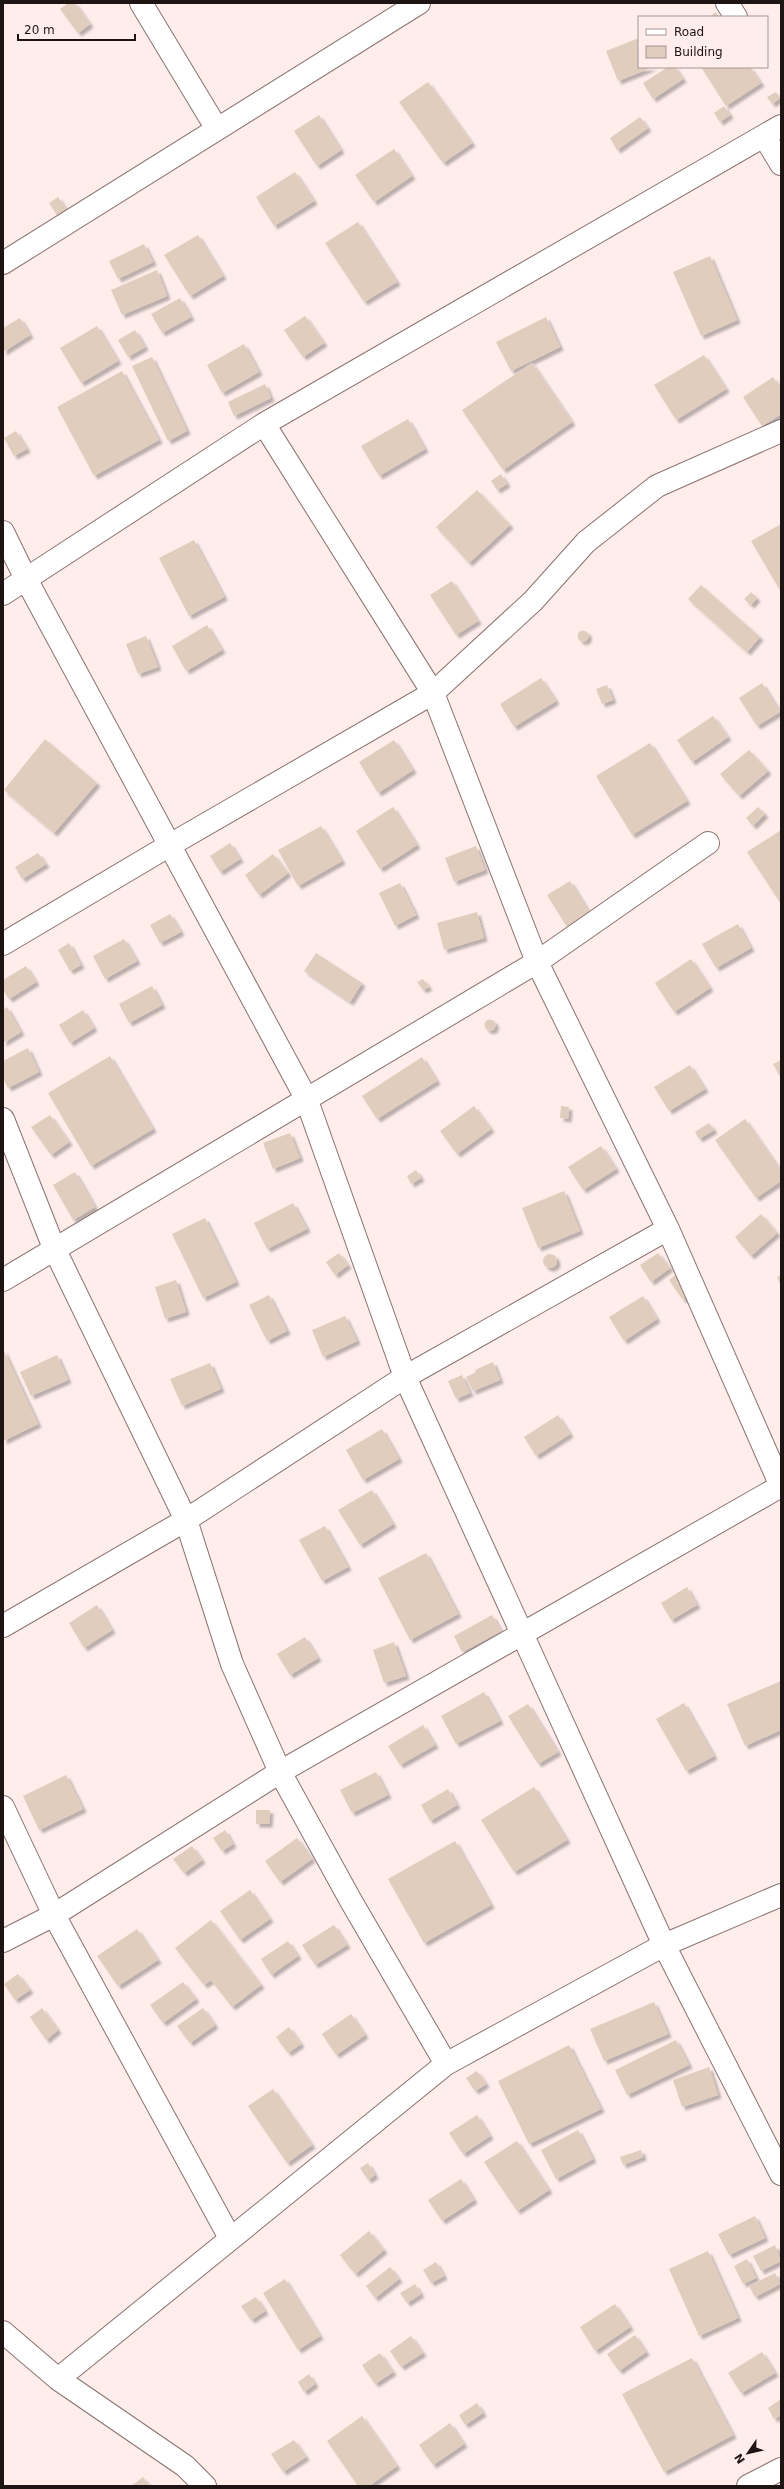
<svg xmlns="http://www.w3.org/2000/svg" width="784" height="2489" viewBox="0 0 784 2489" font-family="'DejaVu Sans',sans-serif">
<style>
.building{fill:#e1cdbd;filter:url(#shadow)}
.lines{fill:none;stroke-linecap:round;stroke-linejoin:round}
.street-casing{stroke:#8b726e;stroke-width:24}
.street{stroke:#fff;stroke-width:22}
</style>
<defs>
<filter id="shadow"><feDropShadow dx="3.5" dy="3.5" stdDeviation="1" flood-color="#0004"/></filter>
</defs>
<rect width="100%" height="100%" fill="#feedea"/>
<!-- building -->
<path class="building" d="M68,3H75L90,24L78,33L60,9Z
M716,12L718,17H709Z
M639,38V67H653L618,81L606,51Z
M668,67H675L683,79L653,99L643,83Z
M701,67H750L761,83L726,106Z
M428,82L472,143L443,163L399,102Z
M776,92L780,98L772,104L767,97Z
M724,106L730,115L720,122L714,113Z
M319,115L341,150L317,166L294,131Z
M640,117L648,128L617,150L610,138Z
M394,149L412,176L374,202L355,175Z
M295,172L314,201L274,226L256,197Z
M58,197L66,209L57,215L49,203Z
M358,222L397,282L364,302L325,243Z
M198,235L223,276L190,296L164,255Z
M144,244L153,262L118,279L109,261Z
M710,256L737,320L701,336L673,272Z
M157,270L167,296L122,315L111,290Z
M180,298L191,317L162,333L151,314Z
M305,316L324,343L303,357L284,330Z
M546,317L560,347L511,371L496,342Z
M20,318L30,335L3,352V328Z
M97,326L118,361L81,383L60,348Z
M135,330L145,347L128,357L118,340Z
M244,344L259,372L222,393L207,365Z
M704,355L726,389L676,420L654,385Z
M152,357L187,431L168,441L132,366Z
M532,363L572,422L503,470L462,410Z
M122,371L159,440L94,476L57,407Z
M773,377L781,389V414L762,426L743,397Z
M265,384L271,398L234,416L228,402Z
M408,419L425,449L379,476L361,446Z
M16,431L27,449L14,456L4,438Z
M501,474L507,484L497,490L491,481Z
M477,490L510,525L469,563L436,527Z
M781,524V592L751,541Z
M194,540L224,597L189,616L159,558Z
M452,581L478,621L456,635L430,595Z
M701,585L760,637L747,652L688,599Z
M751,592L757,598L751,605L744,599Z
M207,625L222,650L186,671L172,646Z
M577.5 636a5.5 5.5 0 1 1 11 0a5.5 5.5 0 1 1-11 0Z
M146,636L158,667L138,674L126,644Z
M541,678L556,701L514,727L500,704Z
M762,683L780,712L757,726L739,698Z
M607,685L613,700L602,704L596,689Z
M713,716L728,737L692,762L677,740Z
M45,739L97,783L54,833L4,790Z
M394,740L413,770L378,793L359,762Z
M650,743L687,801L632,835L596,776Z
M749,750L768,771L739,796L720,774Z
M393,807L417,845L380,869L356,831Z
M758,807L765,814L753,826L746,818Z
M321,826L342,861L298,886L278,850Z
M781,830V904L747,852Z
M230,843L240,859L220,872L210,856Z
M476,846L485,870L454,882L445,858Z
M38,853L46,864L22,879L15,867Z
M273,854L288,873L259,895L245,875Z
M570,881L592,917L569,930L547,895Z
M400,883L416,915L395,926L379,893Z
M477,912L484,938L444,950L437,923Z
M170,914L181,932L160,943L150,925Z
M738,924L751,948L716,968L702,944Z
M124,939L137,961L105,979L93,956Z
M69,943L81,965L70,971L58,950Z
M316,953L362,983L350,1002L304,971Z
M691,959L710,988L674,1012L655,983Z
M26,966L36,982L9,999L3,990V980Z
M423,979L429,987L423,990L417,982Z
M152,986L162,1005L129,1023L119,1004Z
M7,1007L21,1032L3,1043V1010Z
M83,1010L94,1028L70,1043L59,1025Z
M484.5 1025a5.5 5.5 0 1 1 11 0a5.5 5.5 0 1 1-11 0Z
M28,1048L39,1072L8,1088L3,1078V1061Z
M110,1056L153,1129L91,1166L48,1093Z
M422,1057L437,1081L377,1119L362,1096Z
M781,1060V1078L773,1064Z
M690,1065L705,1089L669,1111L654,1087Z
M474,1106L491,1129L457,1154L440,1131Z
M561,1106L569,1107L568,1119L560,1118Z
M50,1115L69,1142L51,1155L31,1127Z
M745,1119L781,1171V1181L756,1198L715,1140Z
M709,1123L714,1130L699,1139L695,1132Z
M290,1133L300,1158L273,1169L263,1143Z
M601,1146L616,1169L583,1190L568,1167Z
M416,1170L421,1178L411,1184L407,1176Z
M75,1172L95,1207L73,1220L53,1185Z
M564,1191L580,1231L538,1248L522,1208Z
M293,1203L307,1229L267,1249L254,1223Z
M761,1214L777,1233L751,1256L735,1237Z
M205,1218L236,1282L203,1298L172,1234Z
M339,1253L348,1265L335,1275L326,1262Z
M658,1253L670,1268L651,1282L640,1265Z
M543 1261a7 7 0 1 1 14 0a7 7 0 1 1-14 0Z
M679,1272L693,1292L683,1300L669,1280Z
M781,1275V1287L777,1277Z
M176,1280L186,1312L165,1319L155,1287Z
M269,1295L287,1331L267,1341L249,1305Z
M643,1296L657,1319L624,1341L609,1317Z
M345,1316L357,1341L323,1357L312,1330Z
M3,1349L38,1424L3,1441Z
M57,1355L68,1380L31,1396L20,1372Z
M493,1362L500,1380L473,1391L466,1377L476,1372L475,1370Z
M210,1363L221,1389L182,1406L170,1379Z
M462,1375L470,1393L456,1399L448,1381Z
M558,1415L570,1434L536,1456L524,1437Z
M382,1429L399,1459L363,1480L346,1450Z
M372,1490L393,1524L360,1545L338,1510Z
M325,1526L348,1567L322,1581L299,1540Z
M426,1553L458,1614L410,1640L378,1578Z
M687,1587L697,1605L671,1620L661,1603Z
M97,1605L112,1630L84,1648L69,1623Z
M492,1615L501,1631L462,1652L454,1636Z
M305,1637L318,1658L290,1675L277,1654Z
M394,1642L406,1676L384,1683L373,1650Z
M781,1681V1730L745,1746L727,1704Z
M484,1692L500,1721L456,1744L441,1716Z
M684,1703L714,1756L686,1771L656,1719Z
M528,1704L558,1752L538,1764L508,1716Z
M423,1725L435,1745L400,1765L388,1746Z
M376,1772L388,1795L352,1813L340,1790Z
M66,1775L83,1809L39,1830L23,1796Z
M534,1787L567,1840L514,1872L481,1820Z
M448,1789L457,1805L430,1821L421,1805Z
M256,1810H270L269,1824H256Z
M225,1830L233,1844L222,1851L213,1838Z
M297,1838L312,1859L280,1882L265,1861Z
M455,1841L491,1905L424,1943L388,1879Z
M192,1846L202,1860L184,1873L173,1859Z
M250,1890L270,1919L240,1940L220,1911Z
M211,1920L261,1985L232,2007L211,1980L204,1985L175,1948Z
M334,1925L347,1945L315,1965L302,1945Z
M137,1929L158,1960L118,1986L97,1956Z
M288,1941L298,1956L271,1975L261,1959Z
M18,1974L30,1990L15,2000L4,1984Z
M183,1982L196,1999L163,2023L150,2005Z
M654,2002L668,2034L604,2061L590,2029Z
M42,2008L58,2030L46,2040L30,2017Z
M203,2008L215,2025L190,2043L177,2026Z
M351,2014L365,2035L336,2055L322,2034Z
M289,2027L301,2044L288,2053L276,2037Z
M676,2040L689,2065L627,2095L615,2070Z
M569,2045L601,2109L529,2144L498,2081Z
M709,2067L718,2095L682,2107L673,2080Z
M477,2071L486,2084L475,2091L466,2078Z
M273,2089L312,2145L287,2163L248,2106Z
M477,2115L490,2136L463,2154L449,2133Z
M578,2130L593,2159L556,2179L541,2150Z
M517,2141L549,2190L517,2211L484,2162Z
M641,2150L643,2157L623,2165L620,2157Z
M368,2163L375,2175L368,2180L360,2168Z
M461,2179L474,2200L442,2221L428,2200Z
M755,2216L765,2238L729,2255L718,2234Z
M369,2231L384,2250L355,2274L340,2255Z
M775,2245L781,2261L761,2271L753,2256Z
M708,2251L738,2318L699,2336L669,2269Z
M747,2259L756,2278L743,2284L734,2266Z
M436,2262L444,2276L431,2283L423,2270Z
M390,2267L399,2279L375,2298L366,2286Z
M775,2273L780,2284L755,2297L749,2286Z
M285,2279L320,2336L298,2350L263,2293Z
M415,2284L421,2294L407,2303L400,2293Z
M256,2297L265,2311L251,2320L241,2306Z
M615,2304L630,2327L595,2351L580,2327Z
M635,2335L646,2352L619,2371L607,2354Z
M411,2336L423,2353L401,2367L390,2351Z
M762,2352L775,2373L741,2393L728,2373Z
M380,2353L393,2372L375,2384L362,2365Z
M692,2358L733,2435L664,2472L622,2394Z
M309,2374L315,2384L304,2392L298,2382Z
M781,2399V2415L774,2419L768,2408Z
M477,2403L483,2413L465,2425L459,2415Z
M362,2416L397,2466L369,2486H358L327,2441Z
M450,2423L464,2444L433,2465L419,2445Z
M294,2440L306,2457L283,2472L271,2454Z
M143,2477L150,2486H131Z"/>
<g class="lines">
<defs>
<path id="street" d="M141,3L217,129
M727,3L736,17
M764,136L781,164
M3,263L419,3
M264,424L781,126
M3,532L26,579L306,1098L405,1377L664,1945L781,2174
M3,594L264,424L433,693L537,962L668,1229L781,1486
M3,944L170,845L433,693L533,601L586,542L657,486L781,431
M3,1119L54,1248L186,1520L232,1664L280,1772L351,1901L446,2064
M3,1280L537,962L708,843
M3,1626L186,1520L405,1377L668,1229
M3,1807L54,1915L230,2238
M3,1941L54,1915L280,1772L781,1486
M3,2332L58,2379L185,2466L205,2486
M58,2379L446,2064L664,1945L781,1895
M748,2486L781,2469"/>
</defs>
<!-- street casing -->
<use href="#street" class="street-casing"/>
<!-- street -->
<use href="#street" class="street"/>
</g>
<!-- border -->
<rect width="784" height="2489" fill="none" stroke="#1d1413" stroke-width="8"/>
<!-- legend -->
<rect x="638" y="16" width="130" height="52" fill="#feedea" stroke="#a49694"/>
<rect x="646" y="29" width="20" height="6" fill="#ffffff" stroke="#a49694"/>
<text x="674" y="36" font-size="12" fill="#1d1413">Road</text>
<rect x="646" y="46" width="20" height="12" fill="#e1cdbd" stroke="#a49694"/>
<text x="674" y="56" font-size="12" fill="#1d1413">Building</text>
<!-- north arrow -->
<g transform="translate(748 2453) rotate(236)" stroke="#feedea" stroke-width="3" paint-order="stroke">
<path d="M0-3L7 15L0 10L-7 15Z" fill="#1d1413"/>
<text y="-6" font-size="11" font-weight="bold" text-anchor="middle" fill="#1d1413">N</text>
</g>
<!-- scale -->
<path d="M18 34v6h117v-6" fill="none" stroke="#1d1413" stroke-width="2"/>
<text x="24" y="34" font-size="12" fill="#1d1413" stroke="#feedea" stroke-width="3" paint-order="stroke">20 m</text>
</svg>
